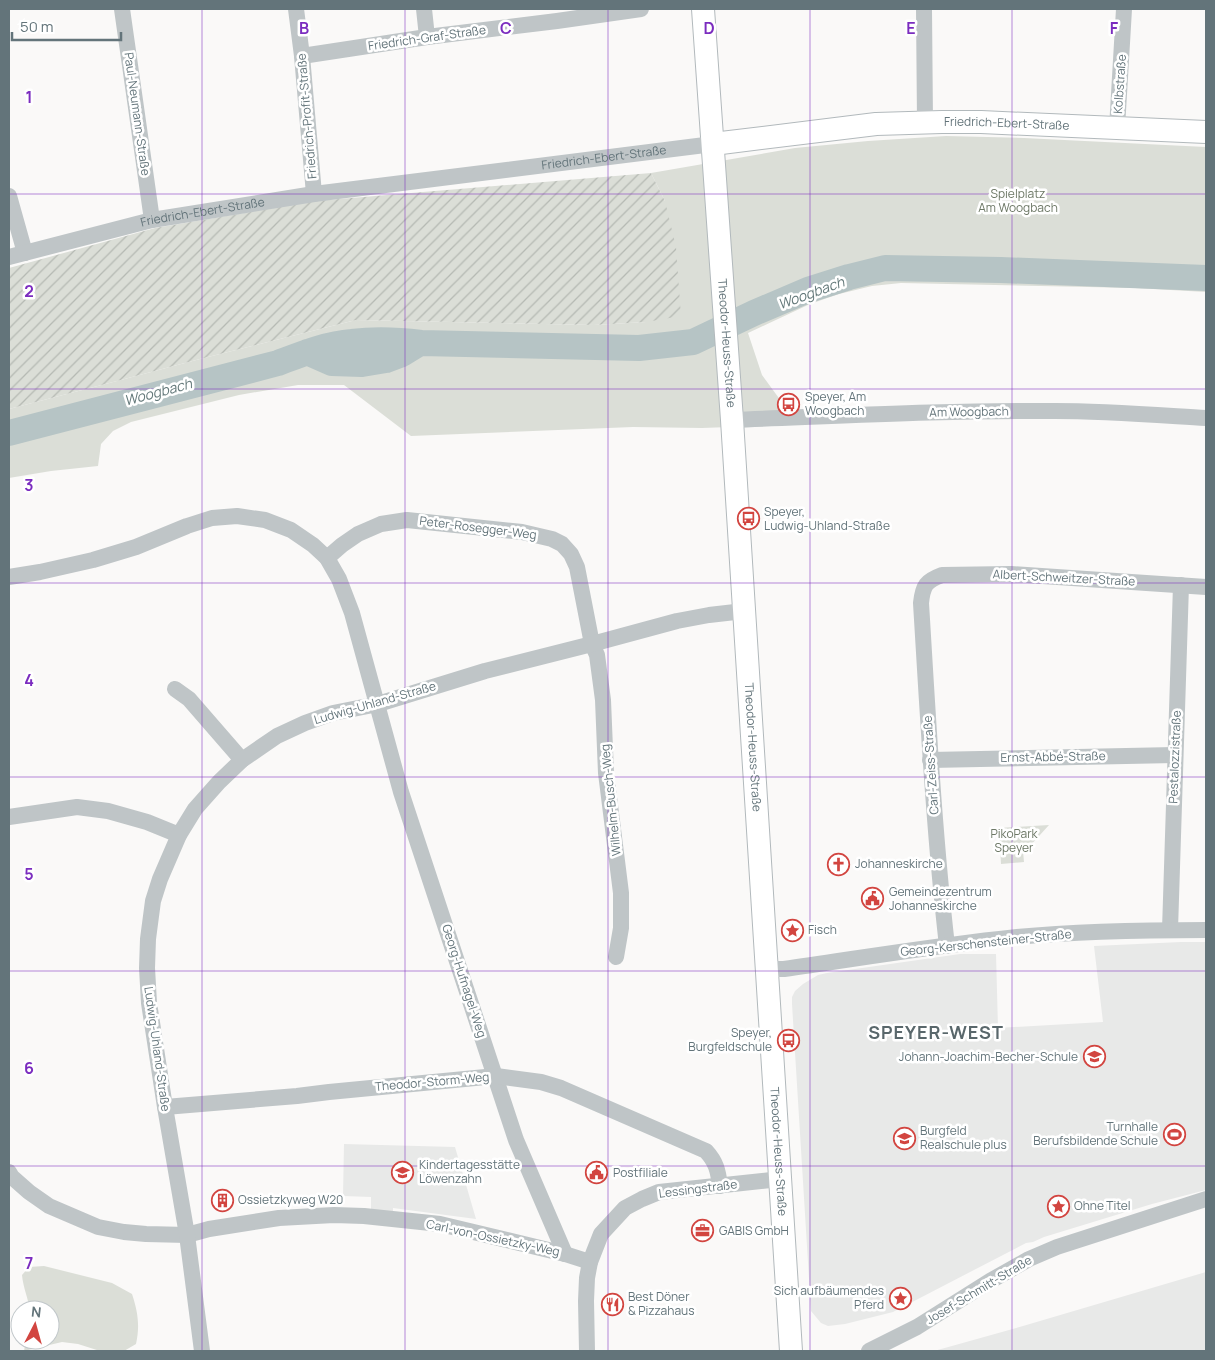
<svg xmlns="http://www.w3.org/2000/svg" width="1215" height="1360" viewBox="0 0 1215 1360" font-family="Manrope,sans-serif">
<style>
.built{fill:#e8e9e8}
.green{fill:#dbded7}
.garden{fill:url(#garden-furrows)}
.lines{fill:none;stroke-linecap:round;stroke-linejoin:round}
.river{stroke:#b6c4c5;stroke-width:26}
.secondary-casing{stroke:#b2b9bc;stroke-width:24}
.street{stroke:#bfc5c7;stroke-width:16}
.secondary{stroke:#fff;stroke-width:22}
.grid{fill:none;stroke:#7b2cbf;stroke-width:1;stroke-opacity:0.55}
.labels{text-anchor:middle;stroke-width:5;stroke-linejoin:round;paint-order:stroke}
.street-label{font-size:12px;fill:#63747a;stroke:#fff}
.park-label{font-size:12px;fill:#6d7866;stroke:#fff}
.poi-label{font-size:12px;fill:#63747a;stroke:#fff;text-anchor:start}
.water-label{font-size:14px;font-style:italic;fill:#637879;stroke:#fff}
.district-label{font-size:18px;font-weight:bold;letter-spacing:1px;fill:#59676b;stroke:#fff}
.grid-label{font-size:16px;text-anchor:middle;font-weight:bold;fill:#7b2cbf;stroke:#fff;stroke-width:5;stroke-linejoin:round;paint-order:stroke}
</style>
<defs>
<pattern id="garden-furrows" width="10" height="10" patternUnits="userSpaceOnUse" patternTransform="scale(1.25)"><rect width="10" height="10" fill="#dbded7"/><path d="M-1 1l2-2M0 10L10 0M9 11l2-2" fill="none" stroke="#b5b9b3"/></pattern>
</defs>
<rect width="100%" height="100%" fill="#faf9f8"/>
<!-- built -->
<path class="built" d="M1181,942H1206V1190L1152,1204L1044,1237L1033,1242L1026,1243L893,1312L845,1324L828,1326L821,1323L811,1311L792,1004V997L795,991L803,984L818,975L827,973L960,954H996L998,1028L1103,1022L1094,946Z
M344,1144L455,1147L476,1219L393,1208V1213L371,1211V1197L343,1196Z
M1206,1272V1351H934L1023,1326Z"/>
<!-- green -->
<path class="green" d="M946,136L1024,138L1206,147V292L1135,288L901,283L872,286L839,294L810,304L748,333L762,375L781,401L782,425L702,428L633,427L411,436L344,385H298L239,395L131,422L113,431L101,444L98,466L51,471L9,478V409L117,381L200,359L356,320L594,325L646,322L665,201L651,173L795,148L868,141Z
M1049,825L1030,846V851H1023L1024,862L1001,864L999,828Z
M44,1266L112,1283L132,1294C138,1312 140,1326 136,1344L124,1351H100L78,1344L62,1342L24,1351L26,1340H50V1310H30C28,1298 23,1287 22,1275L29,1267Z"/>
<!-- garden -->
<path class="garden" d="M651,173L665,201L676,247L681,316L646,322L594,325L356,320L200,359L117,381L9,409V268L155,228L315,201Z"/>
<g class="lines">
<!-- river -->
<path class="river" d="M307,352L332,363L362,364L386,360L402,354L420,343
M9,433L278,363C302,354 326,344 352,342C375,339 398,340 421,343L639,348L693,342L754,313L808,290L849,277L885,268L1001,270L1206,278"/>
<defs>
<g id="secondary">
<path id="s2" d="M703,9L732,420L791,1351"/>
<path id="s3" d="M713,144L876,124L942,122H981L1206,132"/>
</g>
</defs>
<!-- secondary casing -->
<use href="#secondary" class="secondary-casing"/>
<!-- street -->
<g class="street">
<path d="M122,9L152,220"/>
<path d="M296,9L302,56L314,194"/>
<path d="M424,9L427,37"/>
<path d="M924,9L925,122"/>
<path d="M302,56L427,37L557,21L641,9"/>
<path d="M1117,128L1124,9"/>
<path d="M9,196L25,253"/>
<path id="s1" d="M9,257L152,220L314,194L713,144"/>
<path d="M732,420C840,416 947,410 1055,411C1105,411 1156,415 1206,418"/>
<path d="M327,558L342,545L358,534L381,524L407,520L522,532L552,539L562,544L571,554L577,567L592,644L597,655L603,700L606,773L621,893V928L616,957"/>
<path d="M9,577L40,572L93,560L136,547L187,526L212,518L237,516L265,520L291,530L313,545L327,558L339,579L352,613L401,792L516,1140L565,1254"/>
<path d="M175,689L189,699L242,760"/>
<path d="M930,760L1175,755"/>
<path d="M9,817L77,807L108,811L147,822L179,835"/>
<path d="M1170,930L1181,585"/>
<path d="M947,946C934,832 928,717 921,603C923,585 926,581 942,575L1011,574L1206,587"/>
<path d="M767,969H784C861,958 939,945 1017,937C1080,931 1143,930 1206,930"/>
<path d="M165,1107L297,1096L329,1092L496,1076L541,1082L561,1088L706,1151C716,1162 718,1170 720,1186"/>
<path d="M9,1172L12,1177L29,1192L49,1206L98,1227L124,1232L146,1234L187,1235L209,1229L279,1218L334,1215L364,1216L440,1224L565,1254L590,1262"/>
<path d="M202,1351L187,1235L165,1107L149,1003L147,968L148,939L153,901L160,879L179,835L195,809L219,782L242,760L277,736L305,723L333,713L378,704L485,671L592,644L677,621L709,615L744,611"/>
<path d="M587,1351L586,1301L587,1278L590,1262L601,1234L625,1208L642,1199L659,1192L780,1179"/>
<path d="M869,1351L917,1327L990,1281L1029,1259L1057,1247L1206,1199"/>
</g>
<!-- secondary -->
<use href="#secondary" class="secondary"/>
</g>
<!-- grid -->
<path class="grid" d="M202,9V1351M405,9V1351M608,9V1351M810,9V1351M1012,9V1351M9,194H1206M9,389H1206M9,583H1206M9,777H1206M9,971H1206M9,1166H1206"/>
<!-- icons -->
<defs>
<symbol id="bus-ring" viewBox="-11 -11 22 22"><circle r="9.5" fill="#fff" stroke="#d24540" stroke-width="1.5"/><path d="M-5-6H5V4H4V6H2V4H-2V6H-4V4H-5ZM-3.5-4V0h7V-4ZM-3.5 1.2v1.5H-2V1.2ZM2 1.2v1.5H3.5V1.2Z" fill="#d24540"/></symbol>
<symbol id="church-ring" viewBox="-11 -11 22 22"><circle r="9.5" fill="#fff" stroke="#d24540" stroke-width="1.5"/><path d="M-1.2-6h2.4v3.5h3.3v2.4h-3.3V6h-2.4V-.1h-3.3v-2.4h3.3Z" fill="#d24540"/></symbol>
<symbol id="civic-ring" viewBox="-11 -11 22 22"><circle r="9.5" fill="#fff" stroke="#d24540" stroke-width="1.5"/><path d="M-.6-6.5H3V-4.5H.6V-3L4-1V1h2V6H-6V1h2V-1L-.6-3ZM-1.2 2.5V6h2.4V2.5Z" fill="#d24540"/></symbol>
<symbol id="sight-ring" viewBox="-11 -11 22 22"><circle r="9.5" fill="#fff" stroke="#d24540" stroke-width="1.5"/><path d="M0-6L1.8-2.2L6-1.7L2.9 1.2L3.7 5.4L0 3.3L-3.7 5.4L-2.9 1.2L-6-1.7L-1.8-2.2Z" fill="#d24540"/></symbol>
<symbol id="school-ring" viewBox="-11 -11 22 22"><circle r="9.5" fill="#fff" stroke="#d24540" stroke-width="1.5"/><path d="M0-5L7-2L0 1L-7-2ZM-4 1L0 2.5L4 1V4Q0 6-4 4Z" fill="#d24540"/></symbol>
<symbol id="stadium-ring" viewBox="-11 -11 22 22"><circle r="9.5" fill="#fff" stroke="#d24540" stroke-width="1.5"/><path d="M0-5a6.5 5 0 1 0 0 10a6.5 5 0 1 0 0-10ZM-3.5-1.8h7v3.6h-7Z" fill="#d24540"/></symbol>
<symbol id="building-ring" viewBox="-11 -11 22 22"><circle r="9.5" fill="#fff" stroke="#d24540" stroke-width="1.5"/><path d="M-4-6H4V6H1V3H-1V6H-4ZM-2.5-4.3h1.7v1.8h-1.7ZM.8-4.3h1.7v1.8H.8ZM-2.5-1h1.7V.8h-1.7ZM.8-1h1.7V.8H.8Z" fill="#d24540"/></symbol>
<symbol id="office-ring" viewBox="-11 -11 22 22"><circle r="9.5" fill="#fff" stroke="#d24540" stroke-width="1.5"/><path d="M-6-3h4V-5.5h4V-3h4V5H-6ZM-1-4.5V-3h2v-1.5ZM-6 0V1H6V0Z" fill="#d24540"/></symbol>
<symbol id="restaurant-ring" viewBox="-11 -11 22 22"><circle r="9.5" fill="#fff" stroke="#d24540" stroke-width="1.5"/><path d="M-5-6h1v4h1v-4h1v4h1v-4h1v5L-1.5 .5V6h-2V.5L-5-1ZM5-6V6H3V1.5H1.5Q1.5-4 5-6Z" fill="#d24540"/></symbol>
</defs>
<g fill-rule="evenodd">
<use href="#bus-ring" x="776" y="392" width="25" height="25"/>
<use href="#bus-ring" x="736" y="506" width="25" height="25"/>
<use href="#church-ring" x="826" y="852" width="25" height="25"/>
<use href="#civic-ring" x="860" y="886" width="25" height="25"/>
<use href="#sight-ring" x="780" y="918" width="25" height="25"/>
<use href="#bus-ring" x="776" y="1028" width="25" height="25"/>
<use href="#school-ring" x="1082" y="1044" width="25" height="25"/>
<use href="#stadium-ring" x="1162" y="1122" width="25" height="25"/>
<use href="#school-ring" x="892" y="1126" width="25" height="25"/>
<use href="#school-ring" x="390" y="1160" width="25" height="25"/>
<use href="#civic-ring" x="584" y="1160" width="25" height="25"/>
<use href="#building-ring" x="210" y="1188" width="25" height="25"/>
<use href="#sight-ring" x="1046" y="1194" width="25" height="25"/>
<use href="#office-ring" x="690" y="1218" width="25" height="25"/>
<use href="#sight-ring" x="888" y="1286" width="25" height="25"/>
<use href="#restaurant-ring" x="600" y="1292" width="25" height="25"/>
</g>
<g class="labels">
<!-- street labels -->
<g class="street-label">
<text transform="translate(427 38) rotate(-8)" y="4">Friedrich-Graf-Straße</text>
<text transform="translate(1120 84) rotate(-86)" y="4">Kolbstraße</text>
<text transform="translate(137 114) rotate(82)" y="4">Paul-Neumann-Straße</text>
<text transform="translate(307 116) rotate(-95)" y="4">Friedrich-Profit-Straße</text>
<text dy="4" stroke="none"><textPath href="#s3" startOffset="295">Friedrich-Ebert-Straße</textPath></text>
<text dy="4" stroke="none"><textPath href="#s1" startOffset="604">Friedrich-Ebert-Straße</textPath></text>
<text dy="4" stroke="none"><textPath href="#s1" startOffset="199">Friedrich-Ebert-Straße</textPath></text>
<text dy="4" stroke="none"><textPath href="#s2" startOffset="335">Theodor-Heuss-Straße</textPath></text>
<text transform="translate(969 412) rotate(-1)" y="4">Am Woogbach</text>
<text transform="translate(478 528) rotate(7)" y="4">Peter-Rosegger-Weg</text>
<text transform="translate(1064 578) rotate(3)" y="4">Albert-Schweitzer-Straße</text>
<text transform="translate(375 703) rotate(-16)" y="4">Ludwig-Uhland-Straße</text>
<text dy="4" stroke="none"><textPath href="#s2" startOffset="740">Theodor-Heuss-Straße</textPath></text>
<text transform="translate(1053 757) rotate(-1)" y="4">Ernst-Abbé-Straße</text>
<text transform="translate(1175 757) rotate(-88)" y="4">Pestalozzistraße</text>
<text transform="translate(931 765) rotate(-94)" y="4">Carl-Zeiss-Straße</text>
<text transform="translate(611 800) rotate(-96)" y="4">Wilhelm-Busch-Weg</text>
<text transform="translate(986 943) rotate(-6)" y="4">Georg-Kerschensteiner-Straße</text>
<text transform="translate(464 981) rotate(72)" y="4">Georg-Hufnagel-Weg</text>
<text transform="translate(157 1049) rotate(82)" y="4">Ludwig-Uhland-Straße</text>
<text transform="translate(432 1082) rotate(-5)" y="4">Theodor-Storm-Weg</text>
<text dy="4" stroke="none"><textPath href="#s2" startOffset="1145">Theodor-Heuss-Straße</textPath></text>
<text transform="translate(698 1189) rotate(-7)" y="4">Lessingstraße</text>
<text transform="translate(493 1238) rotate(12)" y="4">Carl-von-Ossietzky-Weg</text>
<text transform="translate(979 1290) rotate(-31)" y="4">Josef-Schmitt-Straße</text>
</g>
<!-- park labels -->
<g class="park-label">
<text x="1018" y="198">Spielplatz<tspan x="1018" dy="14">Am Woogbach</tspan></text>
<text x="1014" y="838">PikoPark<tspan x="1014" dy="14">Speyer</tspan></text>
</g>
<!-- poi labels -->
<g class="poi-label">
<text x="805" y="401">Speyer, Am<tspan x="805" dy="14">Woogbach</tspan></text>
<text x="764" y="516">Speyer,<tspan x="764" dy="14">Ludwig-Uhland-Straße</tspan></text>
<text x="855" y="868">Johanneskirche</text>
<text x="889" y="896">Gemeindezentrum<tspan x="889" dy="14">Johanneskirche</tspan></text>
<text x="808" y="934">Fisch</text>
<text x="772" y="1037" text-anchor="end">Speyer,<tspan x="772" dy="14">Burgfeldschule</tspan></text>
<text x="1078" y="1061" text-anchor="end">Johann-Joachim-Becher-Schule</text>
<text x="1158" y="1131" text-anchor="end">Turnhalle<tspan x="1158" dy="14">Berufsbildende Schule</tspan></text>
<text x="920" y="1135">Burgfeld<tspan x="920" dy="14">Realschule plus</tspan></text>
<text x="419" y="1169">Kindertagesstätte<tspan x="419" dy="14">Löwenzahn</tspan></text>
<text x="613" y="1177">Postfiliale</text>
<text x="238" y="1204">Ossietzkyweg W20</text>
<text x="1074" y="1210">Ohne Titel</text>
<text x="719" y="1235">GABIS GmbH</text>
<text x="884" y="1295" text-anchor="end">Sich aufbäumendes<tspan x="884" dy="14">Pferd</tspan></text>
<text x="628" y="1301">Best Döner<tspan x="628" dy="14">&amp; Pizzahaus</tspan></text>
</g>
<!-- water labels -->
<g class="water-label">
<text transform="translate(811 293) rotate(-20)" y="5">Woogbach</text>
<text transform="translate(158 392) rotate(-15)" y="5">Woogbach</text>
</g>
<!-- district labels -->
<g class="district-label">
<text x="936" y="1039">SPEYER-WEST</text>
</g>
</g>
<g class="grid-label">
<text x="304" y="34">B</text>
<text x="506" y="34">C</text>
<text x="709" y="34">D</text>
<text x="911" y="34">E</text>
<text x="1114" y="34">F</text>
<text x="29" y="103">1</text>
<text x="29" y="297">2</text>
<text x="29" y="491">3</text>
<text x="29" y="686">4</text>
<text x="29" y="880">5</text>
<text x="29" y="1074">6</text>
<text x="29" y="1269">7</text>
</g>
<!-- border -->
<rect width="1215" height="1360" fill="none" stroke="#63747a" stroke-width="20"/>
<!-- north arrow -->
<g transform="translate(35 1325) rotate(6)"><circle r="24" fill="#ffffff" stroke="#c1c7ca"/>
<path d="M0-4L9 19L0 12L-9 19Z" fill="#d24540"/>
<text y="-8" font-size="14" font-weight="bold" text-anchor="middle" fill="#63747a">N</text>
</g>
<!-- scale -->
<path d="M12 32v8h109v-8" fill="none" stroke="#63747a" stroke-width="2.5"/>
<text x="20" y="32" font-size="15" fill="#63747a" stroke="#ffffff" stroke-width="4" paint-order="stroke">50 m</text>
</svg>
